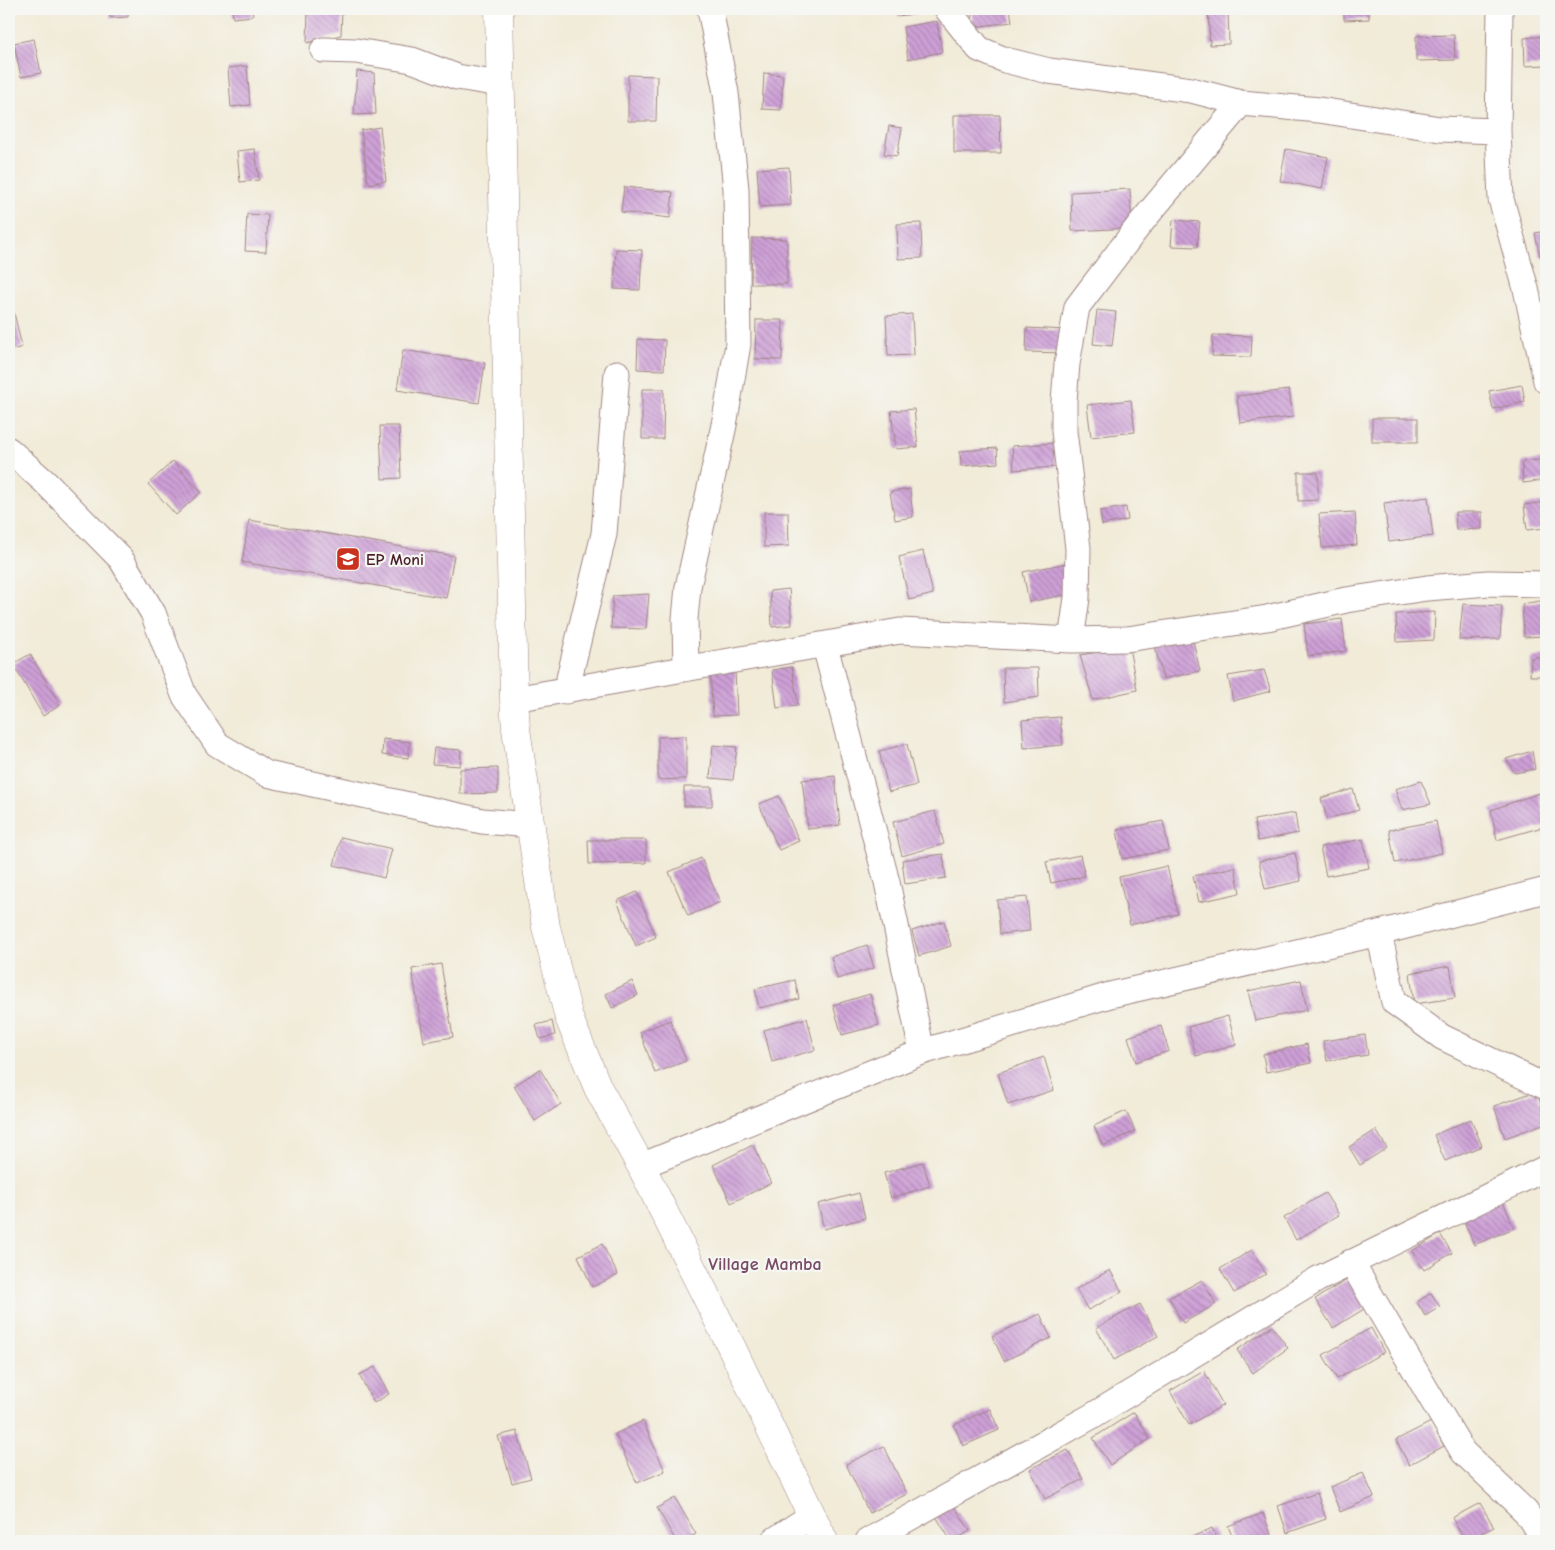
<svg xmlns="http://www.w3.org/2000/svg" width="1555" height="1550" viewBox="0 0 1555 1550" font-family="'Comic Neue',sans-serif">
<style>
.building{fill:url(#building-back-hatch)}
.lines{fill:none;stroke-linecap:round;stroke-linejoin:round}
.street-casing{stroke:#9e8582;stroke-width:27}
.secondary-casing{stroke:#9e8582;stroke-width:29}
.street{stroke:#fff;stroke-width:25}
.secondary{stroke:#fff;stroke-width:28}
.labels{text-anchor:middle;stroke-width:4.5;stroke-linejoin:round;paint-order:stroke}
.poi-label{font-size:16px;font-weight:bold;fill:#4a1f2b;stroke:#f6f6f2;text-anchor:start}
.neighbourhood-label{font-size:18px;font-weight:bold;fill:#784c67;stroke:#f6f6f2}
</style>
<defs>
<pattern id="building-back-hatch" width="6" height="6" patternUnits="userSpaceOnUse" patternTransform="scale(1.25)"><rect width="6" height="6" fill="#cea0d7"/><path d="M-1 5l2 2M0 0l6 6M5-1l2 2" fill="none" stroke="#a982af"/></pattern>
</defs>
<rect width="100%" height="100%" fill="#f6f6f2"/>
<filter id="ink" filterUnits="userSpaceOnUse"><feTurbulence type="fractalNoise" baseFrequency=".02" numOctaves="2"/><feDisplacementMap in="SourceGraphic" scale="10" xChannelSelector="R" yChannelSelector="G"/><feConvolveMatrix kernelMatrix="1 2 1 2 8 2 1 2 1" color-interpolation-filters="sRGB"/></filter>
<filter id="wash" filterUnits="userSpaceOnUse"><feTurbulence type="fractalNoise" baseFrequency=".0096" numOctaves="4" result="noise"/><feDisplacementMap in="SourceGraphic" scale="20" xChannelSelector="R" yChannelSelector="G"/><feGaussianBlur stdDeviation="1.12" result="paint"/><feColorMatrix in="noise" values="0 0 0 0 0 0 0 0 0 0 0 0 0 0 0 0 0 1.4 0 .05"/><feComposite in="paint" operator="in"/></filter>
<g filter="url(#wash)">
<rect width="100%" height="100%" fill="#f1ebd8"/>
<g id="blocks">
<!-- building -->
<path class="building" d="M110,9H128V17L110,18Z
M232,9H252L253,16L233,18Z
M308,9H342L341,35L307,43Z
M897,9H931L932,12L897,16Z
M971,9H1010L1012,22L973,27Z
M1208,9H1228L1229,44L1210,45Z
M1344,9H1369V19L1344,20Z
M937,21L942,52L908,59L903,27Z
M1454,35L1455,60L1416,61V36Z
M1546,36V65L1525,66L1524,38Z
M34,39L41,73L21,77L14,43Z
M247,66L250,105L231,107L228,68Z
M357,71L374,73L376,114L354,115Z
M764,73L783,75L781,110L762,109Z
M628,75L657,76L656,121H628Z
M954,115H1000L1001,153H954Z
M889,126L902,128L897,156L884,154Z
M380,127L386,181L368,184L361,130Z
M255,149L259,180L240,182L237,151Z
M1286,149L1328,157L1322,189L1280,181Z
M789,167L791,205L760,207L757,169Z
M624,187L673,192L670,218L621,212Z
M1130,189L1132,228L1072,231L1071,192Z
M247,214L268,215L266,252L245,251Z
M1173,220L1200,222L1197,247L1171,246Z
M921,223L922,258L898,259L897,224Z
M1546,231V256L1540,257L1535,233Z
M752,238L787,239V284H751Z
M616,249L642,250L640,290L614,289Z
M9,291L22,347L9,351Z
M1097,310L1116,312L1112,346L1093,344Z
M912,314L914,355L888,356L886,316Z
M756,320H783L782,360L755,359Z
M1027,328L1066,330L1065,353L1026,352Z
M1213,335L1252,336L1251,357L1212,356Z
M638,339L665,340L664,370L637,369Z
M403,350L485,363L479,403L397,390Z
M1522,385L1525,402L1493,409L1489,391Z
M642,389H664L663,439H642Z
M1289,390L1293,417L1240,423L1237,396Z
M1131,400L1135,432L1091,437L1087,405Z
M914,409L918,447L896,449L891,411Z
M1372,418H1418V442H1372Z
M380,426H399L401,478L382,479Z
M1054,443L1056,467L1014,470L1012,446Z
M997,448L998,463L961,466L960,451Z
M1546,459V480L1523,483L1522,462Z
M173,461L201,492L176,515L148,484Z
M1298,472H1318V500L1298,501Z
M910,489L913,517L895,520L890,492Z
M1428,497L1433,536L1389,542L1384,503Z
M1546,502V528L1527,530L1524,505Z
M1126,507L1128,520L1102,525L1100,511Z
M764,512H788L789,546L764,547Z
M1355,512L1357,545L1322,548L1319,514Z
M1455,512H1482V529L1456,530Z
M249,520L454,556L446,598L242,562Z
M923,551L933,594L909,600L899,557Z
M1067,563L1074,593L1029,602L1023,572Z
M789,589L792,625L772,627L770,591Z
M649,594L646,629L611,628L613,596Z
M1546,600V636L1524,637L1522,604Z
M1463,604L1502,606L1500,639L1459,640Z
M1435,612L1434,640L1397,642L1396,614Z
M1342,619L1346,651L1308,656L1304,624Z
M1192,636L1200,671L1163,679L1155,646Z
M1129,647L1137,690L1093,700L1080,655Z
M30,654L60,705L43,716L13,664Z
M1546,655V676H1530L1531,658Z
M792,667L798,705L777,708L772,670Z
M1003,668H1038L1039,697L1004,702Z
M735,670L737,715L713,716L710,671Z
M1264,670L1271,691L1233,701L1228,676Z
M1060,717L1063,745L1024,748L1022,720Z
M686,736V779L658,780V737Z
M383,739L410,742L408,758L382,755Z
M907,744L917,785L889,792L879,751Z
M713,745L737,747L733,780L710,778Z
M434,748L461,750L460,766L432,764Z
M1532,751L1535,769L1515,773L1506,759Z
M498,768V793L460,794V769Z
M835,776L840,825L808,829L802,780Z
M1421,781L1431,804L1402,810L1395,789Z
M684,787H712V806H684Z
M1353,789L1359,810L1327,819L1321,798Z
M1539,793L1546,826L1497,840L1491,810Z
M779,796L799,841L779,850L759,804Z
M935,811L944,844L902,856L893,822Z
M1295,813L1298,833L1258,841L1254,820Z
M1163,821L1169,850L1122,859L1117,830Z
M1436,821L1442,853L1395,863L1389,830Z
M341,837L392,849L384,878L334,865Z
M1363,839L1369,868L1326,876L1320,847Z
M588,840H646V863L589,864Z
M1295,853L1301,881L1265,889L1259,861Z
M943,854L946,878L905,884L902,860Z
M1080,855L1085,876L1051,883L1046,862Z
M701,858L720,902L688,916L669,872Z
M1167,866L1178,914L1130,925L1119,877Z
M1235,867L1240,893L1199,902L1193,876Z
M637,892L656,937L636,946L617,901Z
M1027,897L1030,931L1000,934L997,900Z
M944,921L951,946L919,956L912,931Z
M867,945L874,968L837,979L831,957Z
M441,964L453,1037L424,1042L412,969Z
M1450,966L1455,998L1414,1004L1410,973Z
M795,980L799,999L759,1008L755,989Z
M1301,980L1307,1010L1255,1021L1248,991Z
M632,981L638,995L612,1008L606,994Z
M870,994L879,1025L842,1035L833,1005Z
M1228,1016L1236,1045L1196,1056L1188,1027Z
M807,1018L815,1050L772,1062L764,1030Z
M670,1020L686,1061L655,1073L640,1032Z
M552,1021L555,1035L540,1039L536,1025Z
M1161,1026L1169,1051L1136,1062L1128,1037Z
M1365,1035L1368,1055L1327,1061L1323,1041Z
M1307,1044L1311,1063L1266,1072L1263,1054Z
M1044,1057L1054,1090L1008,1105L998,1073Z
M540,1069L561,1104L535,1121L514,1086Z
M1537,1091L1546,1123L1505,1138L1494,1106Z
M1126,1111L1135,1131L1103,1146L1094,1126Z
M1471,1119L1482,1146L1445,1161L1434,1135Z
M1376,1130L1387,1148L1360,1165L1349,1147Z
M753,1145L771,1183L731,1203L713,1165Z
M923,1162L930,1186L891,1198L884,1173Z
M859,1193L865,1218L824,1229L818,1204Z
M1325,1193L1339,1215L1296,1240L1284,1218Z
M1502,1199L1514,1228L1474,1245L1462,1216Z
M1440,1234L1452,1253L1424,1270L1412,1251Z
M602,1244L618,1275L592,1287L578,1256Z
M1252,1250L1266,1274L1234,1293L1220,1269Z
M1110,1270L1122,1292L1088,1310L1076,1289Z
M1352,1277L1369,1306L1333,1328L1315,1299Z
M1202,1280L1216,1304L1183,1323L1169,1298Z
M1431,1293L1440,1307L1425,1316L1417,1302Z
M1140,1304L1158,1336L1114,1360L1096,1328Z
M1040,1314L1051,1338L1004,1361L992,1336Z
M1272,1326L1288,1348L1253,1373L1237,1350Z
M1371,1328L1384,1352L1337,1379L1323,1355Z
M375,1367L389,1394L374,1403L359,1375Z
M1204,1371L1223,1405L1189,1425L1170,1391Z
M990,1409L999,1430L963,1446L954,1425Z
M1134,1412L1150,1439L1110,1465L1093,1438Z
M643,1421L665,1471L637,1483L615,1434Z
M1431,1422L1444,1446L1409,1465L1396,1440Z
M517,1431L531,1478L512,1483L498,1436Z
M884,1446L907,1494L869,1513L846,1464Z
M1068,1450L1083,1479L1045,1499L1030,1469Z
M1363,1473L1374,1497L1340,1512L1330,1487Z
M1317,1493L1326,1519L1287,1533L1278,1506Z
M675,1498L696,1534L684,1541H676L657,1508Z
M950,1499L970,1531L953,1541H951L932,1510Z
M1480,1503L1494,1527L1465,1541L1452,1518Z
M1263,1513L1272,1537L1262,1541H1234L1228,1526Z
M1212,1528L1218,1541H1183Z"/>
</g>
</g>
<g filter="url(#ink)">
<use href="#blocks" fill-opacity="0" stroke="#9e8582" stroke-width="1"/>
<g class="lines">
<defs>
<path id="street" d="M947,9L979,49L1005,60L1049,71L1191,90L1241,103L1319,110L1440,129L1498,131
M1500,9L1498,131L1501,199L1526,289L1546,381
M323,50L356,51L412,60L457,77L500,84
M9,450L45,482L121,559L153,613L184,695L217,744L267,774L482,821L531,825
M1071,640L1077,598L1078,548L1064,431V401L1067,364L1077,307L1140,224L1241,103
M825,646L887,882L922,1052
M686,668L685,619L688,587L724,425L738,344L736,189L726,93L710,9
M566,691L604,534L617,373
M514,699L900,631L1071,640L1127,639L1267,618L1346,600L1427,588L1488,583L1546,584
M1379,933L1394,1002L1442,1037L1546,1087
M641,1166L922,1052L1110,995L1379,933L1546,890
M1351,1262L1463,1452L1526,1512L1544,1541
M773,1541L811,1516
M868,1541L1092,1416L1318,1279L1546,1168"/>
<path id="secondary" d="M499,9L514,699L516,729L546,927L569,1018L598,1088L641,1166L733,1350L824,1541"/>
</defs>
<!-- street casing -->
<use href="#street" class="street-casing"/>
<!-- secondary casing -->
<use href="#secondary" class="secondary-casing"/>
<!-- street -->
<use href="#street" class="street"/>
<!-- secondary -->
<use href="#secondary" class="secondary"/>
</g>
</g>
<!-- icons -->
<defs>
<symbol id="school-square" viewBox="-11 -11 22 22"><rect x="-9" y="-9" width="18" height="18" rx="4" fill="#c8321e" stroke="#f6f6f2"/><path d="M0-5L7-2L0 1L-7-2ZM-4 1L0 2.5L4 1V4Q0 6-4 4Z" fill="#fff"/></symbol>
</defs>
<g fill-rule="evenodd">
<use href="#school-square" x="334" y="545" width="28" height="28"/>
</g>
<g class="labels">
<!-- poi labels -->
<g class="poi-label">
<text x="366" y="565">EP Moni</text>
</g>
<!-- neighbourhood labels -->
<g class="neighbourhood-label">
<text x="765" y="1270">Village Mamba</text>
</g>
</g>
<!-- margin -->
<rect width="1555" height="1550" fill="none" stroke="#f6f6f2" stroke-width="30"/>
</svg>
